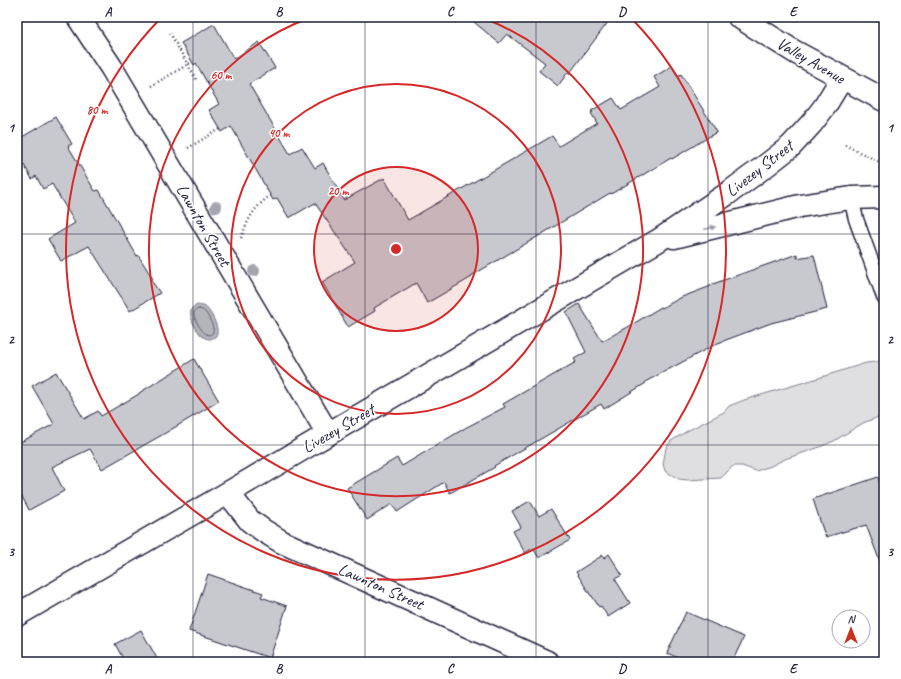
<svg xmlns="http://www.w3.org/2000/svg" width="901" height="679" viewBox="0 0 901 679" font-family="Caveat,sans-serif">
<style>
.green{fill:#dfdfe2;stroke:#80808e}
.water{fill:#b4b4bc;stroke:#7a7a88}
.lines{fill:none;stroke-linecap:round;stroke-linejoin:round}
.shore{stroke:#5c5c6f;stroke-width:1}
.building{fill:#c8c8cf;stroke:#22223b}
.service-casing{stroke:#22223b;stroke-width:17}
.minor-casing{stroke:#22223b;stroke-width:25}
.tertiary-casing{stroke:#22223b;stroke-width:25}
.path{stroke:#22223b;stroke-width:2.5;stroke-dasharray:1 3;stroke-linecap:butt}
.service{stroke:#fff;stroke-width:14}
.minor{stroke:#fff;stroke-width:22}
.tertiary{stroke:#fff;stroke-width:22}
.tree{fill:#a5a5af}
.oneway{fill:#9c9ca7}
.grid{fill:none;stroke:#22223b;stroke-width:1;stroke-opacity:0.55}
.ring{fill:none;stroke:#d62828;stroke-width:2}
.labels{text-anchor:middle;stroke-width:3;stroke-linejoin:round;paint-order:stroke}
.street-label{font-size:17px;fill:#22223b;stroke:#fff}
.centre{fill:#d62828;stroke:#fff;stroke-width:2}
.ring-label{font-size:12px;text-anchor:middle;font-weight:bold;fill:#d62828;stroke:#fff;stroke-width:3;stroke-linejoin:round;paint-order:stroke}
.neatline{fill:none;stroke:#22223b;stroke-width:1.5}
.grid-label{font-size:13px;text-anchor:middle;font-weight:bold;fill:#22223b}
</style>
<rect width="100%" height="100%" fill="#fff"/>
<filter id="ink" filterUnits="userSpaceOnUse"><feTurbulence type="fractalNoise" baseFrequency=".025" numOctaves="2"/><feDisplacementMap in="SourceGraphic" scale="8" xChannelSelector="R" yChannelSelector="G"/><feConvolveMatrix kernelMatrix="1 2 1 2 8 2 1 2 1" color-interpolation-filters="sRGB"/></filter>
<g filter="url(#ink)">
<!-- green -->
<path class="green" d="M884,361V415L863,423L834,441L820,447L785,459L771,466L756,471L742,466H733L721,478L687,480L679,479L665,471L663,464L666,448L671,441L687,431L724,412L729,406L744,400L815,379L866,363Z"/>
<!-- water -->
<path class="water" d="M198,305C198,305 203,306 204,306C210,309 219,327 217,333C216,337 216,336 213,338C201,345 186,315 192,308C193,307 197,305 198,305Z"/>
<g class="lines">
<!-- shore -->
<path class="shore" d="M199,309C202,310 202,309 205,312C208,315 215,328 213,332C207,343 193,319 194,313C195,310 196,310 199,309Z"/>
</g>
<!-- building -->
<path class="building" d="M468,17H612L569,74L568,72L558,86L539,71L545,63L507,34L499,43Z
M214,24L234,59L259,42L275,68L249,84L290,154L302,147L315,168L323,163L344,200L384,178L408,220L508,162L552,136L559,146L597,123L591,113L593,112L591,111L613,98L621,110L660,87L654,77L672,66L678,76L681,74L717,132L672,159L671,158L611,194L610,193L532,240L471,276L472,277L427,303L416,283L374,308L375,311L348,327L322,282L355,262L315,203L289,218L277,198L273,200L231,126L222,132L209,110L219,104L196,63L194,65L181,43Z
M56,117L72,144L68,146L95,191L99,190L137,256L138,255L153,279L151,280L160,293L130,311L89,246L61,261L48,239L75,223L52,184L43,189L36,176L32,179L24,165L17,169V140Z
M797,254V258L814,255L827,309L771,323L718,343L645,382L646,383L604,409L601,404L494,466L495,467L450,493L444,482L397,512L392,504L367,520L347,488L397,458L402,466L465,428L505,407L503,404L576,362L574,359L586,352L566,312L579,304L602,341L628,327L661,307L662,308L682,297L711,286L710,285Z
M194,359L219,401L162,435L102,469L90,449L52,467L64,491L29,510L17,487V444L54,424L32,386L56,372L84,419L98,411L101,416L139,394V393Z
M878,477L884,496V567H882L866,525L826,537L823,530L813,499Z
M530,501L539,516L551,509L570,540L539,558L533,548L525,553L513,531L521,527L512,511Z
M609,554L622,575L615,579L630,603L608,617L601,606L599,607L592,596H591L576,572L603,555L604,558Z
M208,574L263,593L261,597L287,606L270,658L189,631Z
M686,612L744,637L732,662H688L667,653Z
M141,630L159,662H125L115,644Z"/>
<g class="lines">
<defs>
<path id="service" d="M851,198L856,219L884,297"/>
<path id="minor" d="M78,17L111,67L328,434
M228,493L250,521L264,531L282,542L547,662"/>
<path id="tertiary" d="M739,17L795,52L884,100
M674,237L800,206L851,198L884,197
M17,615L228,493L328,434L659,240L727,194L768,164L791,146L812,123L825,106L842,78"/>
</defs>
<!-- service casing -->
<use href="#service" class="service-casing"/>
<!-- minor casing -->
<use href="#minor" class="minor-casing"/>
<!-- tertiary casing -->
<use href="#tertiary" class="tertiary-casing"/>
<!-- path -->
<path class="path" d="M170,33L197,81
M151,86L192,62
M845,145L884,164
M188,148L220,129
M241,238C248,219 254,207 271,195"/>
<!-- service -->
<use href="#service" class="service"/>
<!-- minor -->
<use href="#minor" class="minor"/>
<!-- tertiary -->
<use href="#tertiary" class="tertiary"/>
</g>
<!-- trees -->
<g class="tree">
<circle cx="216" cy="207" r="6"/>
<circle cx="254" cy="271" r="6"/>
</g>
<!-- one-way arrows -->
<defs><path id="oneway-solid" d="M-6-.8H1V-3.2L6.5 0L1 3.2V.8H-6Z"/></defs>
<use class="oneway" href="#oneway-solid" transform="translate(710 228) rotate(-14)"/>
</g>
<!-- grid -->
<path class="grid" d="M193,17V662M365,17V662M536,17V662M708,17V662M17,234H884M17,445H884"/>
<!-- distance rings -->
<circle cx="396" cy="249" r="82" fill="#d62828" fill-opacity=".12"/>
<g class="ring">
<circle cx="396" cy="249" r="82"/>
<circle cx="396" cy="249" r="165"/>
<path d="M483 18A247 247 0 1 1 309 18"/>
<path d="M631 18A330 330 0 1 1 161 18"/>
</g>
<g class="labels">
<!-- street labels -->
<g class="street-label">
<text transform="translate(811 60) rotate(30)" y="6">Valley Avenue</text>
<text transform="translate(759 168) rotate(-38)" y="6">Livezey Street</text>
<text transform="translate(204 225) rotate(60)" y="6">Lawnton Street</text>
<text transform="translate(338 428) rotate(-30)" y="6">Livezey Street</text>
<text transform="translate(381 586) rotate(24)" y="6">Lawnton Street</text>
</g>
</g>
<circle cx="396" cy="249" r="6" class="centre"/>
<g class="ring-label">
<text x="221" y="79">60 m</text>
<text x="97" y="114">80 m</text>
<text x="279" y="137">40 m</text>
<text x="338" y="195">20 m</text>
</g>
<!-- margin -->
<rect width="901" height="679" fill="none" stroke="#fff" stroke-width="44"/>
<!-- north arrow -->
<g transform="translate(851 629)"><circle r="19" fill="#ffffff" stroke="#a7a7b1"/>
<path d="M0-3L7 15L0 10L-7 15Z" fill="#c8321e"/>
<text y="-6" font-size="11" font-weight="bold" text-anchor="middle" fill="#22223b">N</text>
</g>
<rect x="22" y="22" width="857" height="635" class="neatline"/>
<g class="grid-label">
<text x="108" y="16">A</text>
<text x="279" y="16">B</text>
<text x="450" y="16">C</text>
<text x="622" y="16">D</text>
<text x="793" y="16">E</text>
<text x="11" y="132">1</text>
<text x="890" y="132">1</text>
<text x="11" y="344">2</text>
<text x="890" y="344">2</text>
<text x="11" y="556">3</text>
<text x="890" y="556">3</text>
<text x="108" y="673">A</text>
<text x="279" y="673">B</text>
<text x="450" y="673">C</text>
<text x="622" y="673">D</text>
<text x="793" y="673">E</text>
</g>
</svg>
